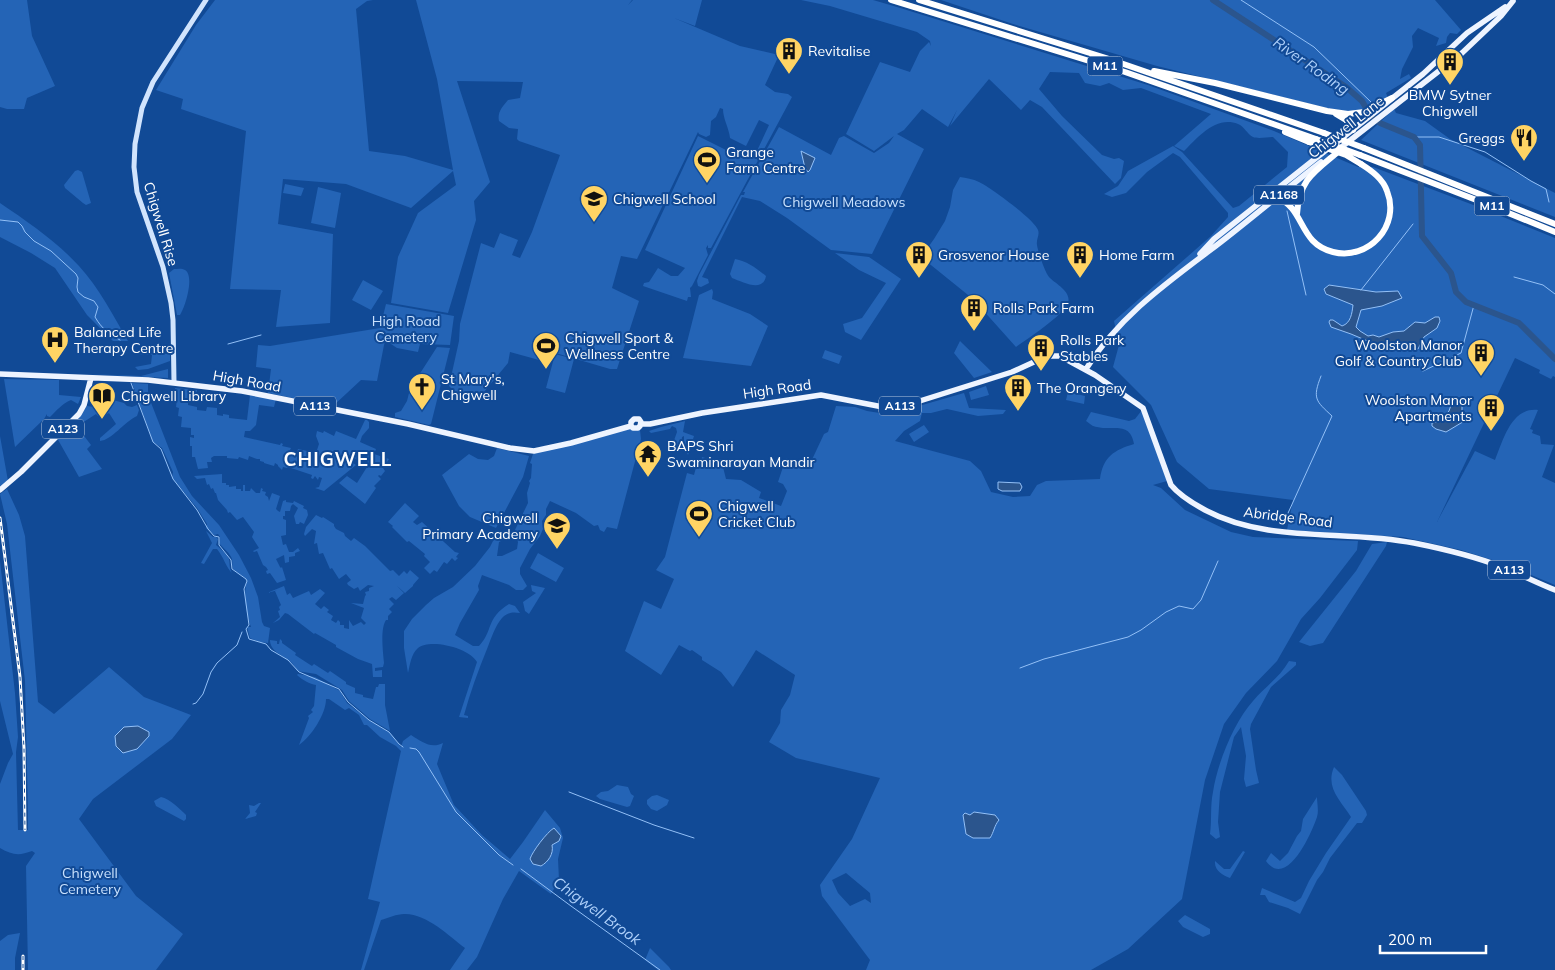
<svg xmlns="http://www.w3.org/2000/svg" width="1555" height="970" viewBox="0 0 1555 970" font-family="Mulish,sans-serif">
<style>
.green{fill:#2464b6;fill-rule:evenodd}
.water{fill:#2b558d;stroke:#93c0f7}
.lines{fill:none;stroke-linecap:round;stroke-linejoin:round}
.stream{stroke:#93c0f7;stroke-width:1}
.river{stroke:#2b558d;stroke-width:6}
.secondary{stroke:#d1e4fd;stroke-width:5}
.primary{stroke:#eef4ff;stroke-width:5.5}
.motorway{stroke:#fff;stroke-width:6}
.rail-casing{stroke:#fff;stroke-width:3}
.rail{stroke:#114a96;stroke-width:1;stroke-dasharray:4;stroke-linecap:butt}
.motorway-bridge{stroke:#fff;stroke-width:6}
.labels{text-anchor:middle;stroke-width:4;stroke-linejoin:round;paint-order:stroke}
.shield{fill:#114a96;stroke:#b8c9e0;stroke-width:1}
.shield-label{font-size:12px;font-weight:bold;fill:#fff}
.poi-label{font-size:14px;fill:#fff;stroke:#114a96;text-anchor:start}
.street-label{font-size:14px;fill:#fff;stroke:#114a96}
.park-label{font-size:14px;fill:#c9e1fd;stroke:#114a96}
.water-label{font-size:15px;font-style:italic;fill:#aed0fa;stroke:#114a96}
.district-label{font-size:19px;font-weight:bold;letter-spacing:1px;fill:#fff;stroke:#114a96}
</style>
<rect width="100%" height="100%" fill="#114a96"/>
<!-- green -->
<path class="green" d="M0,0H27L32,36L55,86L27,98L24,109H7L0,107Z
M215,0H373L367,1L356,9L369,151L405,156L453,170L437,79L416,0H632L628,5L633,0H702L695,26L674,18L740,46L779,55L765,85L775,92L788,94L792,97L711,248H708V245L706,248L708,255L692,286L690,288L691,297H688L687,301L643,286L644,283L649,282L658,268L671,276H678L685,268L645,250L698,136L744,159C748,154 750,153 756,153L769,125L759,120L746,146L730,138C729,128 723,119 723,109L720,108L716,117L711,121L710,135L706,137L699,134L698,132L637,259L621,256L612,288L639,301L617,369H610L542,349L539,360L510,352L508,363L479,398L457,394L449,386L459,341L460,324L481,243L494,248L500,233L518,240L512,255L520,258L532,232L560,155L519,141L517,139L518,129L509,128L499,121C497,112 503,106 508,100L520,98L523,82L457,81L490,182L474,201L476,220L448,313L391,303L398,257L418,213L456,185L453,171L411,208L346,184L283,179L278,224L333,234L330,323L276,327L281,290L230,289L246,131L181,109L183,99L156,90L196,25Z
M801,0H873L897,7L1148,85L1274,131L1358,167H1373L1476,206L1555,238V377L1553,376L1551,379L1539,373L1540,370L1515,358L1437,522L1475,451L1495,460C1503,441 1511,407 1538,410L1530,429L1533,430L1532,433L1540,436L1541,444L1554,445L1542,477L1555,483V585L1505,564L1461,550L1403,537L1287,530L1293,500L1209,489L1177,462L1151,405L1113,367L1119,345L1114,321L1211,236L1228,217V213L1180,157L1173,153L1147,172L1126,193L1112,197L1104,194L1118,186L1128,171L1173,146L1182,152L1233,208L1239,206L1287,167L1288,152L1273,137C1268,137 1258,139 1253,137C1247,134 1244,126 1238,124C1216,115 1197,138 1184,151L1174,146L1211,114L1141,88L1123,90L1109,83L1100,86L1085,83L1079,73L1050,72L1039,89L1062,116L1102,155L1114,159L1119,158L1124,161L1121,178L1115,184L1042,107L1030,100L1021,110L989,79L950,126L957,110L948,127L922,109L904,130L897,134L924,149L872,254L831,250L787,218L760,201L742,197L702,277L708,279L709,283L701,287L698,286L697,281L699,275L741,195H744L745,192H743L779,127L831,155L839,138L844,136L874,153L889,143L894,136L874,151L846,134L880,62L910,72L920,51L929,42L931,46L930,41L917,32L830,6Z
M941,0H1435L1461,30L1457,34L1450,33L1447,37L1446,43L1436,46L1439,38L1418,28L1412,36L1413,47L1402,69L1400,79L1409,74L1411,78L1386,93L1388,98L1355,113L1327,108L1157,66L1013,24Z
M1394,109L1396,113L1425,121L1450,139L1555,193V217L1361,140Z
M78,170L82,172L91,203L86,205L83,203L65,188L64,185L75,171Z
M960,177C966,178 973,179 979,182C990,187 1035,220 1038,230C1040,235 1036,239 1037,245C1038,252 1045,272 1049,277C1054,283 1072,291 1068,303C1064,315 1027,339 1016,347L973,299L921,257L934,239L945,221L950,207L953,190Z
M285,184L304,188L301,196L283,193Z
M318,187L341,193L335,228L311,223Z
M0,203C28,222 56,241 79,266C99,288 113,315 128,341H113L87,315L55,268L31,253L0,237Z
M835,253L869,257L901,279L861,340L845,332L843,324L862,318L886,283L859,270Z
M735,259C747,261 756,268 766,276C763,293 743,282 732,278L730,274Z
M174,269C177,269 182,268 185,270C195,276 185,308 180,315H177L169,273Z
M363,280L383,291L371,310L352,300Z
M712,289L713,292L712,299L750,314L768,326L751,366L683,358L699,295Z
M386,304L454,316L450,345L420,344L418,352L397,348L385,340L377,381L361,380L333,406L268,393L271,369L256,367L258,345L270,346L380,328Z
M960,341L962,343L992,372L974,378L954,353Z
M437,347L450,348L431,424L429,425L395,417V413L401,411L407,401L410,389Z
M825,350L842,356L839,364L822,358Z
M138,352L170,354V361L148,369L138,370L135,367L151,364L152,355L138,354Z
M555,354L574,359L565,393L546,388Z
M168,369V378L83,374L141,376Z
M4,379L59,380V395L81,397L78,404L71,400C62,404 57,410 50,417L47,416V414L44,419L15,447Z
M132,383L148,384V395L180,477L192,496L219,525L239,555L251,578L258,597L262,622L264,626L270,628L268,643L260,642L250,638L247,627H251C246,613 243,595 247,581C244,575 240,576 235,571C231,568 233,564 232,559C230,553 223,548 219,543L220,537L218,534L214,535L206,528L207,524L197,508L172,478L173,472L162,448L153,442Z
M986,386L989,395L971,400L969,392Z
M175,388L197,390L196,395L193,398L188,399V405L197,407V410L206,411L207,407L217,408V415L223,416V414L229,415V418L247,420L250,395L276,399L274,407L259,405L256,425L250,431H245L244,437L280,445L281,443L283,444L282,446L291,448L290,450L292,452V451L297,452L298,449L316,453L319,444L316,436L317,431L323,433L324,431L334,436L336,431L356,439L365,420H367L369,422V428L362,436L360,442L376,449L374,454L389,459L383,468L385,471L381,476L379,475L378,476L381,479L374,486L376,488L365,504L339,483L347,476L357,483L367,467L350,455L347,459L356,465L324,491L315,488L319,487L322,478L319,477L318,480L315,476L313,479L311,478L312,475L288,467L287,468L283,467L282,470L278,466V465L275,463L274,466L264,463V462L260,461V459H257L249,456L248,460L239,457L238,459L227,458V456H214L211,458L212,462H207L208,468L198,469L195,457H192V446H190V437L194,438V435H191V428L181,427L182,417L178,416L179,408L176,407L177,398L174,397Z
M1068,392L1085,396L1084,404L1066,400Z
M964,393L969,408L1006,410L1003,414L978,416L947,409L931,413H922L920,421L904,431L895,441L970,461L981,471L991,492L1013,497L1030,496L1037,485L1046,481L1100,479C1103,457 1114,450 1134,444C1130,421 1113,431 1097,427C1093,427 1089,423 1086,421L1091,412L1129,421L1135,419L1142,410L1167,481L1153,485L1161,488L1185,510L1231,532L1253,537L1358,541L1357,550L1320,598L1301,619L1277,661L1246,693L1224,724L1205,780L1182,899L1128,949L1091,970H866L870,960L822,896L820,885L852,839L880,778L796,758L769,742L780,723L781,710L790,695L795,675L756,650L733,687L721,672L702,660V657L692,650L690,651L679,645L661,675L625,651L644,601L661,609L674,579L656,570L665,557L687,473L694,475L698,460L701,461L702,457L712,460L721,459L726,479L741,480L761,492L759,498L781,506L787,491L783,484L778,482L786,458L809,466L824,434L828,432L836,406L855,407L867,411L886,414L898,412ZM846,873L870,893L871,903L865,899L850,906L838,893L832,880Z
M108,396L112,397L113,400L124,403L127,406L132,407L137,405L139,410L137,416C124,422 112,440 100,441V438L116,424L109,413L104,416L102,413L98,416L96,414L79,425L76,422L87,406L101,408L104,406L102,400Z
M685,421L683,432L694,436L688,455L684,446V436L682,437L681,446L674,448L672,446L677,432L676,428L672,426L670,429L651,433L649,431L661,427Z
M75,424L91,445L87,449L102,469L79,477L57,438Z
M924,425L929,432L914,442L909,434Z
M631,426L640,430L641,439L617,529L607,527L604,532L600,530L598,525L594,526L576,513L550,501L546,509V515L542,521L543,529L540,536L530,549L520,568V574L527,586L523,590H516L509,585L482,575L478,586L479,590L460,623L455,635L473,646H479C494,630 485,619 509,604L515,606L520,613C513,612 508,612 502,618C495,626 491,639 487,649C478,671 470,693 464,715L468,716V718L459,717L477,662C470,648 430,638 418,648C411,654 410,665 408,673L404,648V631L412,619L426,605L434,598L453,587L475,566L490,547L498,531L501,532V541L499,542L497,556H502L517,549L518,542L514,532L528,503L527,493L530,483L529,481L531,478L532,464L530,463L534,451Z
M0,436L8,481L0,486Z
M497,448L529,456L523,477L496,528L470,517L459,506L442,475L469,454L478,459L488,460L494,456Z
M222,474V483H226V485H229V487L236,486V489H241V491H243V485H245V491H250L251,488L256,493H260L261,488L263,489L262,491L266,492L265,495L268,497L269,501L272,493L280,496L276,509L278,511L280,512L283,501L286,500V502L293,503L294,501L304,506L303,508L307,510L308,515L304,524L300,522L299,524H296L294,516L298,508L293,504L291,506L290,511H285V516H283V519L286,520V535L281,536L283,545L286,544L289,552H293L298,548L300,551L295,553V556L289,557V562L285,563L284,555L276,559L280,567L281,568L282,567L286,580L277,583L270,573L267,574L266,571L268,570L266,567L263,565L257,551L254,552L253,551L259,548L252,537L254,532L243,517L237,520L230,512L228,513L227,510L218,500L216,493H215L213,488L211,489L209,484L207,485L205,478L197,479L194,476Z
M7,489L19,515L25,536L38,702L54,714L109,667L144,697L191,715L172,739L93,799L79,819L136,896L183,934L156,970H28L26,866L35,853L32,851C19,856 12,855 0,848V784L8,763L13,754L0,701V561L15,693L18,737L16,752L18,830H28V812L25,681L7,524L0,494Z
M405,503L419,516L413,522L417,525L422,522L455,552L459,553L456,557L458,558L455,561L452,558L447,564L444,562L437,572L434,570L430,574L424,568L430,562L424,556L425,554L409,541L407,542L392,527L393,526L388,522Z
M316,515L322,518L323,517L334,524V526L336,529L344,533L345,536L351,541L354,538L365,546L390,571L393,570L399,576L404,571L407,574L410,570L419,578L413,585V586L405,593L397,586L404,593L396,600L392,597L389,599L394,604L389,609L392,612L388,616V620H386C380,629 383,652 384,663L383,667L375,668V671L382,670V677H373L372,664L358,659L336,647V645L315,633L314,634L288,614L285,613L279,620L273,623L280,617L278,611L280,610L279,607L281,605L275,591L278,590L267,593L284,586L287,595L290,593L293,598L309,591L311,595L320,589L325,593L315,604L321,609L324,606L329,610L327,612L333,616L331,620L336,623L338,620L340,622V625H344V628L349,629V620L353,626L361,622L364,625L366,623L361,618L364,608L351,603L363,604L365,596L366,595L365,592L369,591V588L374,586L368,585L360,591L358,587L354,589L348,585L347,583L351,580L346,574L339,579L332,568L330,569L323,553L319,554L317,543L314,544L316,531L312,529L305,536L304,534L306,527Z
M206,531L213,537H216L218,539L216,545C221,549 226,553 229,559C230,564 229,568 232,573C227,569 223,556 217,549H213L204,564L201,563L212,543Z
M1387,542L1386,546L1323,643L1310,646L1299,642L1356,571L1372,544Z
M538,553L564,568L556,582L530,568Z
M531,585L545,588L529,614L525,611L523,602L536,593L532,591Z
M280,639L282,641V643L296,653L295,655L312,666L314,664L328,673L330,671L346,682V684L355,688V693L363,695V697L373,699L376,687H378L379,684H385V705L390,731L370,719L349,701L342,690L316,674L297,671C295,667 293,663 289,661C282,655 270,651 270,640L277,641V644H279Z
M1289,661L1296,662V665L1271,687L1251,724L1250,729L1256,770L1259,783L1246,787L1244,779L1246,756L1241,727L1234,737L1220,792L1218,822L1220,837L1216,839L1210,834C1212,820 1210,806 1213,792C1217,764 1234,722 1253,701C1265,687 1280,677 1289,661Z
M298,674L315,677L340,691L347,703L369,720L389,732L401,747L403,741L411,735C422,742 431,749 443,743L437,764L454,805L482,835L510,859L523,842L545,810L560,828L563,838L558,859L559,880L551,894L519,871L503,899L477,957L467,970H450L465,948C449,936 426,913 404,914C397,914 388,918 381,920L364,970H361L380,902L368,899L401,751L396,746L380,737L367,725H364L359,715L349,708L345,710L329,699H326C326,714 311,737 299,745L309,718L308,716L313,712L311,710L314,706L316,685C310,684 302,680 297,675Z
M1334,767L1342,775L1366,811L1367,815L1362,823H1357L1330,858L1323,872L1317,880L1300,914L1288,908L1269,902L1265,895H1260L1262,888L1295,902L1301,898L1309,881L1326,853L1351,817C1341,801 1325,788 1334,767Z
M617,785L628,787L631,794L634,796L630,806L627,807L600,799L596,796L601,792L608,791Z
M657,795L669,800L667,805L657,811L651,809L647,804V800L652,796Z
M161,797C170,799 180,809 186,815V819L184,821L156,806L154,801Z
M1317,797C1317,803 1319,811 1317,817C1312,832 1287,890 1266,861L1271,853L1280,861L1288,853L1297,836L1301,831L1303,819Z
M259,803H261L255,812L257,813L256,816L245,819L250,813L249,805L254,806Z
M1243,851L1245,852L1230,878C1223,875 1214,871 1215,861L1224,869H1230Z
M1185,915L1210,929V934L1203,937L1183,927L1178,921Z
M20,933L15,958V970H0V941L8,935Z
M650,948L669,967L671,970H658L645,960Z"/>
<!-- water -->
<path class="water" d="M801,151L815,158L810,170L808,172L805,168Z
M1329,285L1376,292L1398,291L1402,298L1382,306L1361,310L1356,327L1360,331L1368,336L1373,335L1379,337L1393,332L1404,331L1415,322L1425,323L1435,317H1439L1440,321L1437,328L1424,337L1418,349H1392L1387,346L1370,342L1351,334L1331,327L1329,322L1330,320H1333L1342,326C1351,323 1352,313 1353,305L1326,294L1324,289Z
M1457,400L1462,403V410L1466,420L1446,432L1436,429L1432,426V423L1440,421L1449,411L1452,402Z
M998,482L1020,483L1022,487L1020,491H1002L998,489Z
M138,726L149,732V736L137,749L123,753L116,746L115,736L124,727Z
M974,812L995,815L999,820C994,826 994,832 990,838H973L966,834L963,815L965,813L970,815Z
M554,828L561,836L559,841L552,845C554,854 548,862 541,866L533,864L530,859C532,852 547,832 554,828Z"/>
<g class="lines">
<!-- stream -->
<path class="stream" d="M1241,0L1314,47L1371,102L1372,105
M1414,137H1439L1485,152L1531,181L1546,189L1549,202
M1287,211L1306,295
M0,220L18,222L22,226L25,232L34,241L51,251L76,274L78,278L77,287L78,292L84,297L94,301L98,307L95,317C102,329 109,334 120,340
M1514,277L1543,285L1555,294
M1361,290L1413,224
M228,344L261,335
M1423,371L1461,353L1474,305
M131,383L153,442L161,449L173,479L197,510L208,529L214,536L219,537V545L231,560L232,569L246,579L247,581L244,589L249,625L246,629L249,639L266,644L271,650L288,660L299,672L339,689L348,702L369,720L389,732L399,744L403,747
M1284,522L1332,416C1316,401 1312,399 1321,376
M1020,668L1044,659L1128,637L1141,630L1166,612L1179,606L1193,609L1201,600L1218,561
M193,704L196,703L203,694L211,672L217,663L237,645L242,632
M410,748L416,749L419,752L456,812L499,855L513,865
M569,792L654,825L694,838
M521,869L571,906L660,970"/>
<!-- river -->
<path class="river" d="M1213,0L1346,87L1362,101L1371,116L1380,123L1414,137L1420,145L1422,236L1451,273L1456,292L1466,302L1519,323L1555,359"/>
<!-- secondary -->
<path class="secondary" d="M174,382L173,320L171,303L163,267L137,192L134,167L135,144L142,108L153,82L206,0"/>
<!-- primary -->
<path class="primary" d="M1337,142L1423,74L1467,33L1505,7
M1339,149L1462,53L1501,16L1513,1
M1200,254L1214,239L1330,147
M1086,369C1119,316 1168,282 1217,245C1252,218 1286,189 1321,162
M0,374L148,380L242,391L408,424L510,448L534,451L571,443L631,426L633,428H638L640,426L641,422L639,419H634L631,422V426
M641,424H650L702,413L821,395L888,408L907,405L1012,372L1047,356H1060L1095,375L1143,408L1171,485C1180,496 1192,503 1205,510C1269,544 1345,529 1414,543C1444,549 1474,556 1502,567C1520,574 1537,583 1555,590
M0,490L21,472L79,414L84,405L91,378"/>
<!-- motorway -->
<path class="motorway" d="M891,0L1125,72L1316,139
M919,0L1106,58L1324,133
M1154,71L1215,83L1327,111L1348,114L1364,112L1392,98
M1336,114L1346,120L1353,130
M1285,132L1309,142
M1364,148L1555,224
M1360,155L1479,201L1555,232
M1277,197C1306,210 1298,243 1333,252C1368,261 1401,226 1387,191C1383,179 1372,171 1361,164
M1297,214C1299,180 1314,172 1338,152L1339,149"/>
<defs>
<path id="rail" d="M0,518L20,677L24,748L25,830
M23,956V970"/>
</defs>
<!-- rail casing -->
<use href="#rail" class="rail-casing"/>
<!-- rail -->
<use href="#rail" class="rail"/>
<!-- motorway-bridge -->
<path class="motorway-bridge" d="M1324,133L1364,148
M1316,139L1360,155
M1309,142L1346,155L1361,164"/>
</g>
<!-- icons -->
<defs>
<symbol id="building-pin" viewBox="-11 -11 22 30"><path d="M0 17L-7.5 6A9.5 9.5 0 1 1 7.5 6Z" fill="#ffd464" stroke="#114a96"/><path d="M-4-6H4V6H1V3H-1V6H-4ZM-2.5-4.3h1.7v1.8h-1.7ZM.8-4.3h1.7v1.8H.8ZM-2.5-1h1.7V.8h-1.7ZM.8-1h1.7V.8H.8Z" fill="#111"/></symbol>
<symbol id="restaurant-pin" viewBox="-11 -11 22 30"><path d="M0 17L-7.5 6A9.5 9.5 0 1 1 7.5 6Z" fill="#ffd464" stroke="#114a96"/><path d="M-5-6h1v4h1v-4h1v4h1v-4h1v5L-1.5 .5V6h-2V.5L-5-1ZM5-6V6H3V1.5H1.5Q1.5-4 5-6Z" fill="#111"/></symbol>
<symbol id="stadium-pin" viewBox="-11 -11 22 30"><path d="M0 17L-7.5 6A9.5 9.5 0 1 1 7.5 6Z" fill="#ffd464" stroke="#114a96"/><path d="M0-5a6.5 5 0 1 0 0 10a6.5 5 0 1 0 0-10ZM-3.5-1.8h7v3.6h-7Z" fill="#111"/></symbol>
<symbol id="school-pin" viewBox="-11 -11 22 30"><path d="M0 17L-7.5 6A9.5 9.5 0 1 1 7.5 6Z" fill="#ffd464" stroke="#114a96"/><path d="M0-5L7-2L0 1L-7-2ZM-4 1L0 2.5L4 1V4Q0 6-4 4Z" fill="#111"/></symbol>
<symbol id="hospital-pin" viewBox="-11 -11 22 30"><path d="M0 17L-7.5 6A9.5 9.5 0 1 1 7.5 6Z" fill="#ffd464" stroke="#114a96"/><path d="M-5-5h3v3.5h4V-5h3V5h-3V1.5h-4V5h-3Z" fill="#111"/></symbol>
<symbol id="church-pin" viewBox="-11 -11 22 30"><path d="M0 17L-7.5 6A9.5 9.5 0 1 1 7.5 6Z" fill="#ffd464" stroke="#114a96"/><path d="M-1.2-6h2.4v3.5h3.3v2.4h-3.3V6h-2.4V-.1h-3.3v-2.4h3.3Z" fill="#111"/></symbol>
<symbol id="library-pin" viewBox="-11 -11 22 30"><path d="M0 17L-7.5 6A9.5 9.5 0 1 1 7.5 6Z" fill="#ffd464" stroke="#114a96"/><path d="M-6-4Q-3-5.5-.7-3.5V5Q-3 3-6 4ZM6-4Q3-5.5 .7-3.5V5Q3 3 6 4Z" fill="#111"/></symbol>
<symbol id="temple-pin" viewBox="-11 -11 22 30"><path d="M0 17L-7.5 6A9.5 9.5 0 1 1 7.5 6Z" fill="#ffd464" stroke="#114a96"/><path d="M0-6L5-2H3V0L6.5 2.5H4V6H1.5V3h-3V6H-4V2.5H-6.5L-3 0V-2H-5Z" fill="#111"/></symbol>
</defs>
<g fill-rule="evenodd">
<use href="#building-pin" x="773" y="35" width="32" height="43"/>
<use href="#building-pin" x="1434" y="46" width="32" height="43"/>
<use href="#restaurant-pin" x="1508" y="122" width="32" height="43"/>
<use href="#stadium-pin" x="691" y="144" width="32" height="43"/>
<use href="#school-pin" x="578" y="183" width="32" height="43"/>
<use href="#building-pin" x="903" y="239" width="32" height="43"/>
<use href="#building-pin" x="1064" y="239" width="32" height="43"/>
<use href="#building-pin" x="958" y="292" width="32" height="43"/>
<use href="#hospital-pin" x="39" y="324" width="32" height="43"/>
<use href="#stadium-pin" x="530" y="330" width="32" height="43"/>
<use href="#building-pin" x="1025" y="332" width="32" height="43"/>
<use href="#building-pin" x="1465" y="337" width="32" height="43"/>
<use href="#church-pin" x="406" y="371" width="32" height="43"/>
<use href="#building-pin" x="1002" y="372" width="32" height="43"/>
<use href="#library-pin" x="86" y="380" width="32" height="43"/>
<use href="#building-pin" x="1475" y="392" width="32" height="43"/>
<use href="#temple-pin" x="632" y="438" width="32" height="43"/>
<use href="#stadium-pin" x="683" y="498" width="32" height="43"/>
<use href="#school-pin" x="541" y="510" width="32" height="43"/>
</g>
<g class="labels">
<!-- shield labels -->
<g class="shield">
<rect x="1087.5" y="56.5" width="35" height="19" rx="4"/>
<rect x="1254" y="185.5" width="50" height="19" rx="4"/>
<rect x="1474.5" y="196.5" width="35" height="19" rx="4"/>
<rect x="294" y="396.5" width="42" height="19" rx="4"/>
<rect x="879" y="396.5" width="42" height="19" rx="4"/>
<rect x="42" y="419.5" width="42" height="19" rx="4"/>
<rect x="1488" y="560.5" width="42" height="19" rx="4"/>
</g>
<g class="shield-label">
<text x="1105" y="70">M11</text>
<text x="1279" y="199">A1168</text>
<text x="1492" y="210">M11</text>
<text x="315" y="410">A113</text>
<text x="900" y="410">A113</text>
<text x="63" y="433">A123</text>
<text x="1509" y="574">A113</text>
</g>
<!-- poi labels -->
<g class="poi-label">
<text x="808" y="56">Revitalise</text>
<text x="1450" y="100" text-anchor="middle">BMW Sytner<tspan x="1450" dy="16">Chigwell</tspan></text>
<text x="1505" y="143" text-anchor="end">Greggs</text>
<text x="726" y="157">Grange<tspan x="726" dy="16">Farm Centre</tspan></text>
<text x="613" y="204">Chigwell School</text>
<text x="938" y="260">Grosvenor House</text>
<text x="1099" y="260">Home Farm</text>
<text x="993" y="313">Rolls Park Farm</text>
<text x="74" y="337">Balanced Life<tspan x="74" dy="16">Therapy Centre</tspan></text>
<text x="565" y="343">Chigwell Sport &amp;<tspan x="565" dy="16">Wellness Centre</tspan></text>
<text x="1060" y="345">Rolls Park<tspan x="1060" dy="16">Stables</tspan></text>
<text x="1462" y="350" text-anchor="end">Woolston Manor<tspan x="1462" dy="16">Golf &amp; Country Club</tspan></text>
<text x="441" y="384">St Mary's,<tspan x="441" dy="16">Chigwell</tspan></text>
<text x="1037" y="393">The Orangery</text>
<text x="121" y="401">Chigwell Library</text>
<text x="1472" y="405" text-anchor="end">Woolston Manor<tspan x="1472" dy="16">Apartments</tspan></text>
<text x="667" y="451">BAPS Shri<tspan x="667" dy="16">Swaminarayan Mandir</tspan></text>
<text x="718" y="511">Chigwell<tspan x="718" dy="16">Cricket Club</tspan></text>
<text x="538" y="523" text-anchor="end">Chigwell<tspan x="538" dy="16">Primary Academy</tspan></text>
</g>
<!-- street labels -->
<g class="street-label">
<text transform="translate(1346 127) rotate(-38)" y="5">Chigwell Lane</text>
<text transform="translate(161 224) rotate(73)" y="5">Chigwell Rise</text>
<text transform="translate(247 381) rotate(10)" y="5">High Road</text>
<text transform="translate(777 389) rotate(-8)" y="5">High Road</text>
<text transform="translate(1288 517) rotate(7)" y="5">Abridge Road</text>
</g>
<!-- park labels -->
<g class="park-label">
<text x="844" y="207">Chigwell Meadows</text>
<text x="406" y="326">High Road<tspan x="406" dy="16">Cemetery</tspan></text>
<text x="90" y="878">Chigwell<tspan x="90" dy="16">Cemetery</tspan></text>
</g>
<!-- water labels -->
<g class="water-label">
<text transform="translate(1311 66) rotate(35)" y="5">River Roding</text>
<text transform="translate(597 911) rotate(36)" y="5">Chigwell Brook</text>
</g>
<!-- district labels -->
<g class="district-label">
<text x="338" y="466">CHIGWELL</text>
</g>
</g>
<!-- scale -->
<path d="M1380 945v8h106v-8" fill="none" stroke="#ffffff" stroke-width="2.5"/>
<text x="1388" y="945" font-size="15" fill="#ffffff" stroke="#114a96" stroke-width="4" paint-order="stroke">200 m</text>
</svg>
